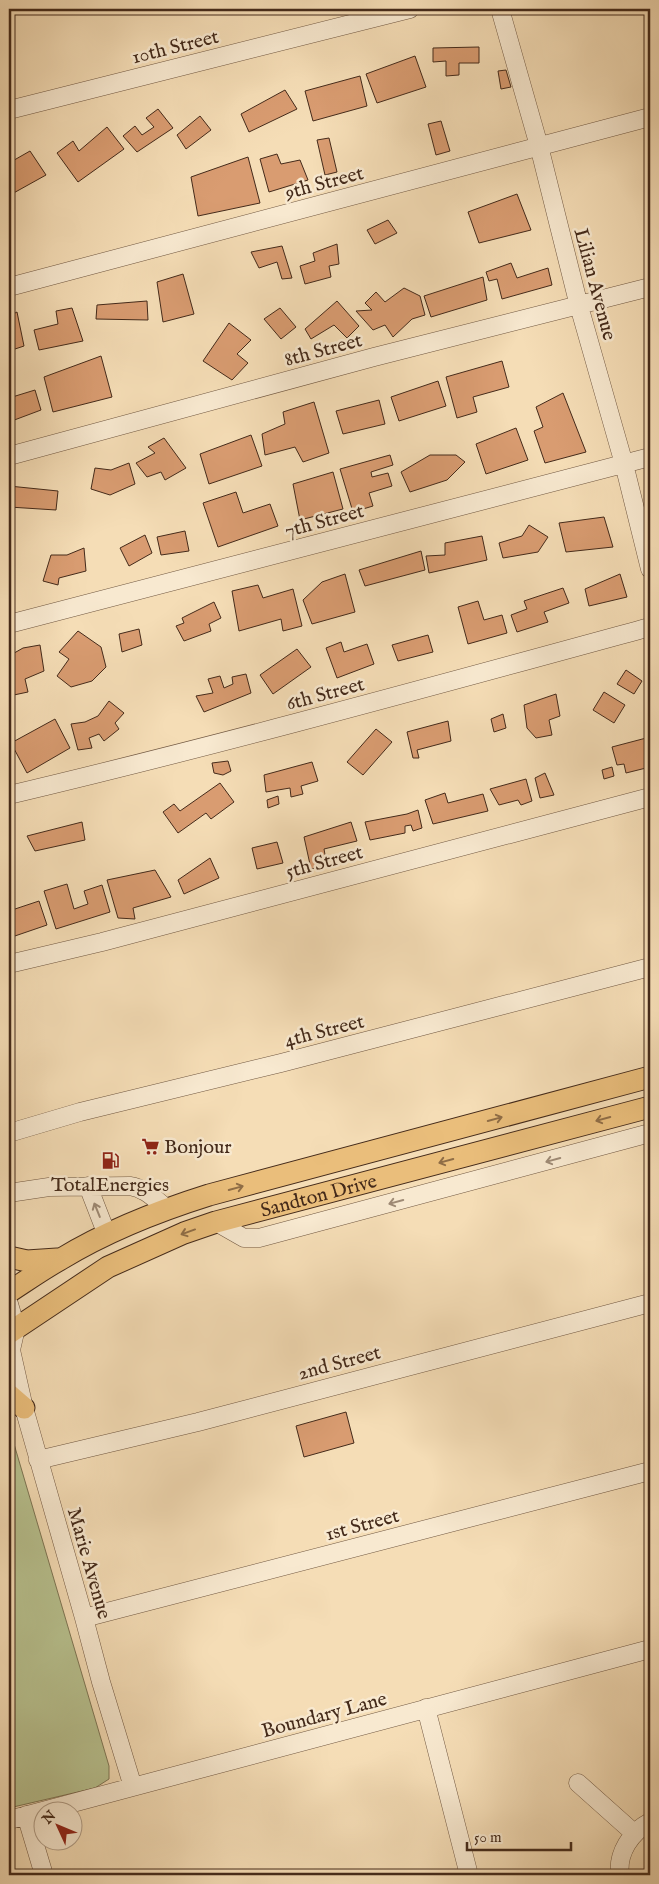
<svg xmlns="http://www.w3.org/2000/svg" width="659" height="1884" viewBox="0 0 659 1884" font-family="'IM FELL English',serif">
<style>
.green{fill:#b8c290;stroke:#7e7655}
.building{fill:#d99c71;stroke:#442a1a}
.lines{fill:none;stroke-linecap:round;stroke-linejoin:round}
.minor-casing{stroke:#705741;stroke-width:19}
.major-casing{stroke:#442a1a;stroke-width:23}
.minor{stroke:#f8e9d0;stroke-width:18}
.major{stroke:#eabe7b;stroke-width:21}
.oneway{stroke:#8f6d46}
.oneway2{stroke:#9e8a75}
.labels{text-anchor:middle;stroke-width:5;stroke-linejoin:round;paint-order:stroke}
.street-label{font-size:20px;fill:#442a1a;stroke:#f8e9d0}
.poi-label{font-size:20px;fill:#442a1a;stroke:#f8e9d0;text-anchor:start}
</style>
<rect width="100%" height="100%" fill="#f5ddb6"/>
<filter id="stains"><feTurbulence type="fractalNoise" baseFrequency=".004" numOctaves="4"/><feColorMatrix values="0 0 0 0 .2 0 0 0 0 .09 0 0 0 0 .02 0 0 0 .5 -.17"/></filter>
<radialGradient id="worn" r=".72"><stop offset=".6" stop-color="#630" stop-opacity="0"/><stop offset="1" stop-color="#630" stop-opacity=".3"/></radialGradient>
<!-- green -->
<path class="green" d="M9,1427L109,1766V1779L95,1788L9,1808Z"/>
<!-- building -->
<path class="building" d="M479,47V63H459V75L446,76V61L433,62V48Z
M415,56L426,87L377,103L366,74Z
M506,70L511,87L501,89L498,71Z
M360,76L367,106L313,121L305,91Z
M285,90L297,109L249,132L241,114Z
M158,109L173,128L137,152L123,136L135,126L142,135L154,127L146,118Z
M200,116L211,130L186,149L177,135Z
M441,121L450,151L436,155L428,124Z
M107,127L124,149L78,182L57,153L73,141L79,151Z
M329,138L337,172L325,175L317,140Z
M30,151L46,175L10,195L9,192V163Z
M277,154L281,164L300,160L308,180L269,192L260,159Z
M248,157L260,203L198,216L191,177Z
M517,194L531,230L479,243L468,212Z
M388,220L397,233L375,244L367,230Z
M337,244L339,264L329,266L331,277L305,284L300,266L315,261L313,253Z
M282,246L292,278L282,279L277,262L259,268L251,252Z
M511,263L517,278L548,268L552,285L502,299L497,279L489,281L486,272Z
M183,274L194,314L163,322L157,282Z
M483,277L487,300L431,317L424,296Z
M404,288L420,296L425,315L412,319L393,337L385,325L373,330L356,311L372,310L365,303L376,292L385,302Z
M147,301L148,320L96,319L97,305Z
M337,301L359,326L347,338L334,325L311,339L305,329Z
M72,308L83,341L39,350L34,330L58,324L56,311Z
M280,308L296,327L281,339L264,319Z
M17,312L24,346L9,351V316Z
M229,323L251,340L237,354L248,363L232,380L203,361Z
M101,356L112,397L53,412L44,377Z
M502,361L509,387L473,397L477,412L457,418L446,377Z
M438,381L446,406L399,421L391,397Z
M35,390L41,410L9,422V398Z
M563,393L586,452L545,463L534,431L543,427L536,407Z
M379,400L385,424L343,434L336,411Z
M314,402L329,453L303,462L295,447L265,455L262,434L285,424L283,412Z
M516,428L528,460L486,474L476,444Z
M251,435L262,466L209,484L200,454Z
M164,438L186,468L165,480L161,472L147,477L136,463L155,453L148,447Z
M390,455L393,465L371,472L372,477L388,473L392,486L369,493L373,506L353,512L340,469Z
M430,455H456L465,462L447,480L410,492L401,472Z
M129,463L135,484L110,495L91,489L95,468L111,470Z
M333,472L343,509L300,520L293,484Z
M9,486L58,491L56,510L9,507Z
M236,492L243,513L270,504L278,526L218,547L203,503Z
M604,517L613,547L566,552L559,523Z
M529,525L548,537L538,552L503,558L499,543L522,536Z
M185,531L189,551L161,555L157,537Z
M145,535L152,553L129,566L120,548Z
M482,536L487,560L429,573L426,556L445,555V543Z
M84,548L86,571L59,578L58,585L43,581L51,555H67Z
M421,551L425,570L365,586L359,570Z
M345,574L355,612L312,624L303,600L322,582Z
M620,574L627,597L589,606L585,589Z
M258,585L263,598L293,589L302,626L283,631L281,619L239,631L232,591Z
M563,588L569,603L544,612L548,622L517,632L511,615L527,609L524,601Z
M478,601L484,620L502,615L507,633L468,644L458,607Z
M214,602L221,618L209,624L211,631L184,641L176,626L184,623L182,618Z
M139,629L142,645L122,652L119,634Z
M78,631L101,647L106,667L92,681L71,687L57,676L69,659L59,652Z
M428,635L433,652L398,661L392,645Z
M341,642L344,652L367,644L374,664L337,678L326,648Z
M40,645L44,671L25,679L28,692L9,696V656L23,648Z
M297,649L311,667L273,694L260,675Z
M626,670L642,681L634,694L617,684Z
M246,674L251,693L204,712L196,696L213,693L208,679L220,676L224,688L233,684L232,677Z
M604,692L625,705L614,723L593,710Z
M556,694L560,716L549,720L552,735L536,738L527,728L524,705Z
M109,701L124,713L115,723L119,729L104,741L99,734L89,738L92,748L78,750L71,724L85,722L98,716Z
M503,714L506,728L494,732L491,719Z
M55,719L70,748L27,773L11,743Z
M448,721L451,741L417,750L419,758H413L407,732Z
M376,729L392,742L363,775L347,762Z
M650,737V767L626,773L624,764L617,765L612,747Z
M228,761L231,771L223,775L214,773L212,763Z
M312,762L318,781L301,786L303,794L291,797L290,788L266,792L264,775Z
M612,767L614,776L604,779L602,770Z
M545,773L554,795L540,798L535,778Z
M526,779L532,801L521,805L518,800L499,805L490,789Z
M220,783L234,802L211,819L206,813L178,833L163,812L174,804L180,811Z
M445,793L448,803L483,794L488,811L433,824L425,800Z
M278,796L279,804L268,808L267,800Z
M418,810L422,828L413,831L411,825L405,826V833L370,840L365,822L407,814Z
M82,822L85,840L35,851L27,836Z
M351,822L357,841L324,849L327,866L311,869L304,837Z
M277,842L283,863L257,869L252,848Z
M210,858L219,878L184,894L178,880Z
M155,870L171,897L133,908L135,919L118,918L107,880Z
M67,884L74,909L88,904L84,891L102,885L110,912L56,929L44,891Z
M39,901L47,925L9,938V911Z
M346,1412L354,1443L304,1457L296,1426Z"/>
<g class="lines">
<defs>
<path id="minor" d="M500,9L539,146L579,306L624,464L650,569
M9,110L410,9
M9,287L650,117
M9,456L374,357L650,287
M9,624L650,457
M9,795C224,744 437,685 650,627
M9,964L102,942L650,797
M9,1133L80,1112L281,1063L650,967
M88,1186L107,1235
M9,1193L49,1187L130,1186C145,1188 155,1199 167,1209
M216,1222L244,1238H259L650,1133
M9,1304L16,1328L11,1350L24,1408L84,1618L101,1682L133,1787
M38,1460L198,1422L650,1303
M84,1618L650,1471
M426,1708L469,1875
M578,1783L634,1833
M26,1815L44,1875
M9,1820L650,1649
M620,1875C617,1853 631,1832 650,1822"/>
<g id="major">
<path d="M9,1257L27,1261L57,1259"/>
<path d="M9,1292C26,1281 43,1269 61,1259C107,1231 158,1211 209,1195L650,1077"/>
<path id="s1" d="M9,1333L108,1267L184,1233L216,1222L650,1107"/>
<path d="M9,1395L24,1408"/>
</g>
</defs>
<!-- minor casing -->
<use href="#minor" class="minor-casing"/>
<!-- major casing -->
<use href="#major" class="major-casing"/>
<!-- minor -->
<use href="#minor" class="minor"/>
<!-- major -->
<use href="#major" class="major"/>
</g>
<!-- one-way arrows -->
<defs><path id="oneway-shaft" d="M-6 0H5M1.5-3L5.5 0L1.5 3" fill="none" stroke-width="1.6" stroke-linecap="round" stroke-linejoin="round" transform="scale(1.25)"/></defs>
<g class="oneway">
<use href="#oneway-shaft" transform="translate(495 1119) rotate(-15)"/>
<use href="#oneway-shaft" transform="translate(603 1119) rotate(165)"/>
<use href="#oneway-shaft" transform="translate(446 1161) rotate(165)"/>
<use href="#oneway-shaft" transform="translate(236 1188) rotate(-15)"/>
<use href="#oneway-shaft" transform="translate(188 1232) rotate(160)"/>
</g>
<g class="oneway2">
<use href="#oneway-shaft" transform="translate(553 1160) rotate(165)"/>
<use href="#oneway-shaft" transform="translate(396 1202) rotate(165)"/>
<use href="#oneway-shaft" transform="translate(97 1210) rotate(-112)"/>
</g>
<!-- icons -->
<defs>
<symbol id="supermarket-bare" viewBox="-9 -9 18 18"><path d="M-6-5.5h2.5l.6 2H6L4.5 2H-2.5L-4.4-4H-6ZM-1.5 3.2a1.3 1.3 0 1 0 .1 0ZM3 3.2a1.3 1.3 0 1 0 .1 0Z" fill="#8f2418" stroke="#f8e9d0" stroke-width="2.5" paint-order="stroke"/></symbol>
<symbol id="fuel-bare" viewBox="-9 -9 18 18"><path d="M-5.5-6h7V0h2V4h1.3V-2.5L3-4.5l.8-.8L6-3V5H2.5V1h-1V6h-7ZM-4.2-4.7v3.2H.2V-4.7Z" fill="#8f2418" stroke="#f8e9d0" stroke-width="2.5" paint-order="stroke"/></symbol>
</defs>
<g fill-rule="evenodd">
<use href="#supermarket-bare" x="138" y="1134" width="25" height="25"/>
<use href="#fuel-bare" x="98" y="1148" width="25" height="25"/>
</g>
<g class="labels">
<!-- street labels -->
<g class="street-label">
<text transform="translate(175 46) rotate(-14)" y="7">10th Street</text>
<text transform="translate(324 182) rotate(-15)" y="7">9th Street</text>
<text transform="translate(596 284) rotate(75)" y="7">Lilian Avenue</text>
<text transform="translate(323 349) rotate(-15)" y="7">8th Street</text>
<text transform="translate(324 520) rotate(-15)" y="7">7th Street</text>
<text transform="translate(325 693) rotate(-15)" y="7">6th Street</text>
<text transform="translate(324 861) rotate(-15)" y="7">5th Street</text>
<text transform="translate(324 1030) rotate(-14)" y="7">4th Street</text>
<text dy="7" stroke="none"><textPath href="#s1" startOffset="342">Sandton Drive</textPath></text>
<text transform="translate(339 1362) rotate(-15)" y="7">2nd Street</text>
<text transform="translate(362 1524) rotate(-15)" y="7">1st Street</text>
<text transform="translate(90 1563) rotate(74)" y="7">Marie Avenue</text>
<text transform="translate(324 1714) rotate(-15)" y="7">Boundary Lane</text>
</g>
<!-- poi labels -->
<g class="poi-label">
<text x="164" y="1153">Bonjour</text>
<text x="110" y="1191" text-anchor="middle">TotalEnergies</text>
</g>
</g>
<!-- margin -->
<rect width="659" height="1884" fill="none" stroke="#f5ddb6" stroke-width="30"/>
<rect x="10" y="10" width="639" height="1864" fill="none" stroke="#442a1a" stroke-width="2.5"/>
<rect x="15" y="15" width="629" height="1854" fill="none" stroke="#442a1a"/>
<!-- north arrow -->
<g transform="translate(58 1826) rotate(314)"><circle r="24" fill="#f8e9d0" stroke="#b09d87"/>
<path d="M0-4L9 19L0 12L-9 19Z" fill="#8f2418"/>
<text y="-8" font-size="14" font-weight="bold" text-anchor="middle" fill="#442a1a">N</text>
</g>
<!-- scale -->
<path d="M467 1842v8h104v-8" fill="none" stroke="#442a1a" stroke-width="2.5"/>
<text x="474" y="1842" font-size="15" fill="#442a1a" stroke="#f8e9d0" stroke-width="4" paint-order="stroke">50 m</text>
<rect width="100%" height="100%" filter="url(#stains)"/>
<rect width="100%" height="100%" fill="url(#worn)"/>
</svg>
